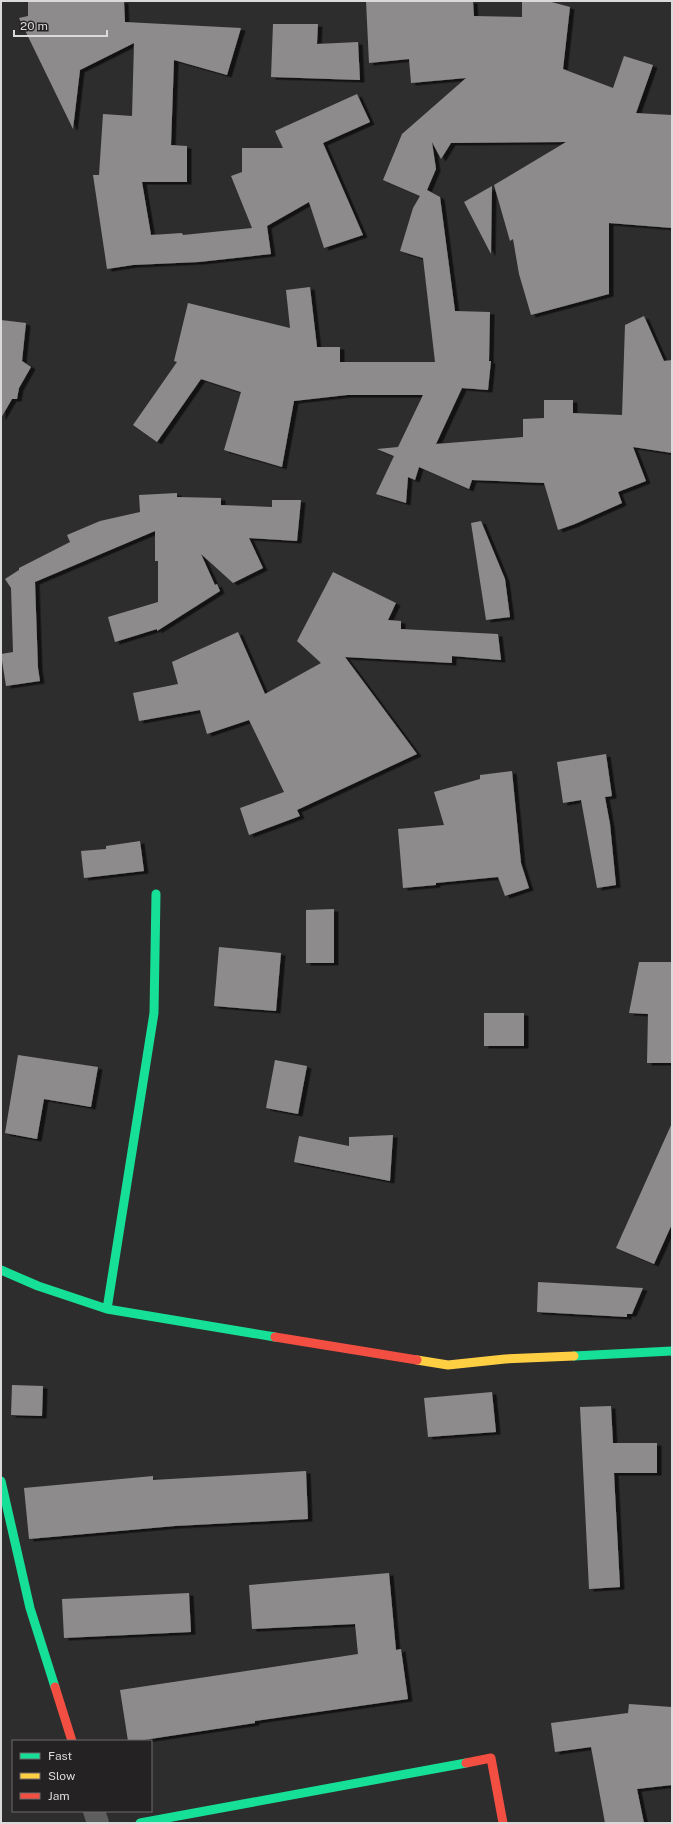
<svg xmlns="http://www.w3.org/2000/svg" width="673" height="1824" viewBox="0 0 673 1824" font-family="'Public Sans',sans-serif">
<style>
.building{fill:#8d8b8c;filter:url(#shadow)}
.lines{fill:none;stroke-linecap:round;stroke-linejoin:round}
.street{stroke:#5f5e5e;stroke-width:22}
.fast{stroke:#16e098;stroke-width:9}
.slow{stroke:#ffcf43;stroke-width:9}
.jam{stroke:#f24e42;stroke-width:9}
</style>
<defs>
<filter id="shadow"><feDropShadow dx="4.5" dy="2.5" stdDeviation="0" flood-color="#0009"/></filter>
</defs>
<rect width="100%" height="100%" fill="#2e2d2d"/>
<!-- building -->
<path class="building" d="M28,1H124L125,22L241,28L227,75L174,60L171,145L187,146V182H142L151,235L182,233L183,235L252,228L231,176L242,172V148H283L275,131L357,94L370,122L323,143L363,235L324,248L309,202L267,226L271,254L199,262L133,265L107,269L93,175H99L103,114L132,116L134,43L80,70L73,129L19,18L28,16Z
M366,1H473L474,16L522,17V1H548L570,7L563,69L613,88L624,56L653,65L636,113L672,115V228L609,223V294L531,315L519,274L513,239L510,241L494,185L566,142L451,143L441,159L432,142L436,169L427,190L440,197L455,311L490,312L489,361H491L488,390L462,388L436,444L523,437V419L544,418V400H573V413L622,415L625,325L644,316L664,361L672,360V453L633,447L646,481L618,492L622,503L575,524L558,530L544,483L472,480L469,489L419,467L415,480L408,477L406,503L376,494L394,456L377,449L398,447L423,395H347L294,401L282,467L224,450L241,392L201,379L157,442L133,425L177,362L174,361L188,303L290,328L286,290L310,287L317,347H340V362H435L423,258L400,251L413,208L420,196L383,180L402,134L466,78L411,83L409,59L369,63Z
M273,24H318L317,44L358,42L360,80L271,77Z
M492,186L491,254L464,202Z
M1,320L26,323L22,361L31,367L19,388L17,399H12L1,418Z
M177,493V497L221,498V505L272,507V500H301L297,541L249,538L263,568L233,583L201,554L215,585L217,584L220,591L157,631V629L115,642L108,617L158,602V561H155V531L35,582L38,668L40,681L6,686L1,654L13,652L11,588L5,579L19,570V568L70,542L67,535L100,521L140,512L139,495Z
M481,521L505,579L510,617L486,620L471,523Z
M333,572L396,603L388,620L401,621V629L498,634L501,660L452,656V663L345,657L417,754L297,810L300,816L249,835L240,808L284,792L249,720L207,734L200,710L139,721L133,693L178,684L172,662L238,632L265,694L321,663L297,641Z
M606,754L612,796L605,797L610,824L616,885L597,888L581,800L563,803L557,762Z
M512,771L521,863L529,888L505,896L498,877L436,883V885L403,888L398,829L444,825L434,792L480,779V775Z
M140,841L144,871L84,878L81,851L106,849V846Z
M334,909V963H306V910Z
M219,947L281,953L276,1011L214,1006Z
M639,962H672V1063H647L648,1014L629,1013Z
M484,1013H524V1046H484Z
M18,1055L98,1067L91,1107L44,1099L37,1139L5,1133Z
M275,1060L307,1066L298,1114L266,1108Z
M672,1123V1224L654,1264L616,1248Z
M393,1135L390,1181L294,1162L299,1136L349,1146V1137Z
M538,1282L643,1288L632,1314H627V1317L537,1312Z
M12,1385L43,1386L42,1416L11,1415Z
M492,1392L496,1432L428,1437L424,1398Z
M611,1406L613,1443H657V1473H614L620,1587L589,1589L580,1407Z
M306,1471L308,1519L175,1526L29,1539L24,1488L153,1476V1480Z
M389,1573L396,1650L401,1649L408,1699L255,1721V1723L137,1741H128L120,1690L358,1654L355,1624L252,1629L249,1585Z
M189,1593L191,1632L64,1638L62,1599Z
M629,1704L672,1707V1785L637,1789L644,1823H605L591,1747L555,1752L551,1723L628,1713Z"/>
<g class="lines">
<!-- street -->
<path class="street" d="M94,1811L98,1823"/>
<!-- fast -->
<path class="fast" d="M1,1270L38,1286L107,1309L275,1337
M107,1309L154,1013L156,894
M574,1356L672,1351
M1,1481L30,1608L55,1687
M140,1823L466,1763"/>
<!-- slow -->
<path class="slow" d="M417,1360L448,1365L505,1359L574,1356"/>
<!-- jam -->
<path class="jam" d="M275,1337L417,1360
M55,1687L72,1741
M466,1763L491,1758L503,1823"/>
</g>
<!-- border -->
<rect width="673" height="1824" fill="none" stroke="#dbd9d9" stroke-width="4"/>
<!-- legend -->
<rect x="12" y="1740" width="140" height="72" fill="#252223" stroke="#6e6b6c"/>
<rect x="20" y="1753" width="20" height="6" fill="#16e098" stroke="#6e6b6c"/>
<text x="48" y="1760" font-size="12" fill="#dbd9d9">Fast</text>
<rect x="20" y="1773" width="20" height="6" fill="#ffcf43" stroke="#6e6b6c"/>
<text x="48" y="1780" font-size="12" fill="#dbd9d9">Slow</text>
<rect x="20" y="1793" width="20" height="6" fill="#f24e42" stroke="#6e6b6c"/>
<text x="48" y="1800" font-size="12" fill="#dbd9d9">Jam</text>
<!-- scale -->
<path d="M14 30v6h93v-6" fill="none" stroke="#dbd9d9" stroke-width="2"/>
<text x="20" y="30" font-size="12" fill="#dbd9d9" stroke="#252223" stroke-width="3" paint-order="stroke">20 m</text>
</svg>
